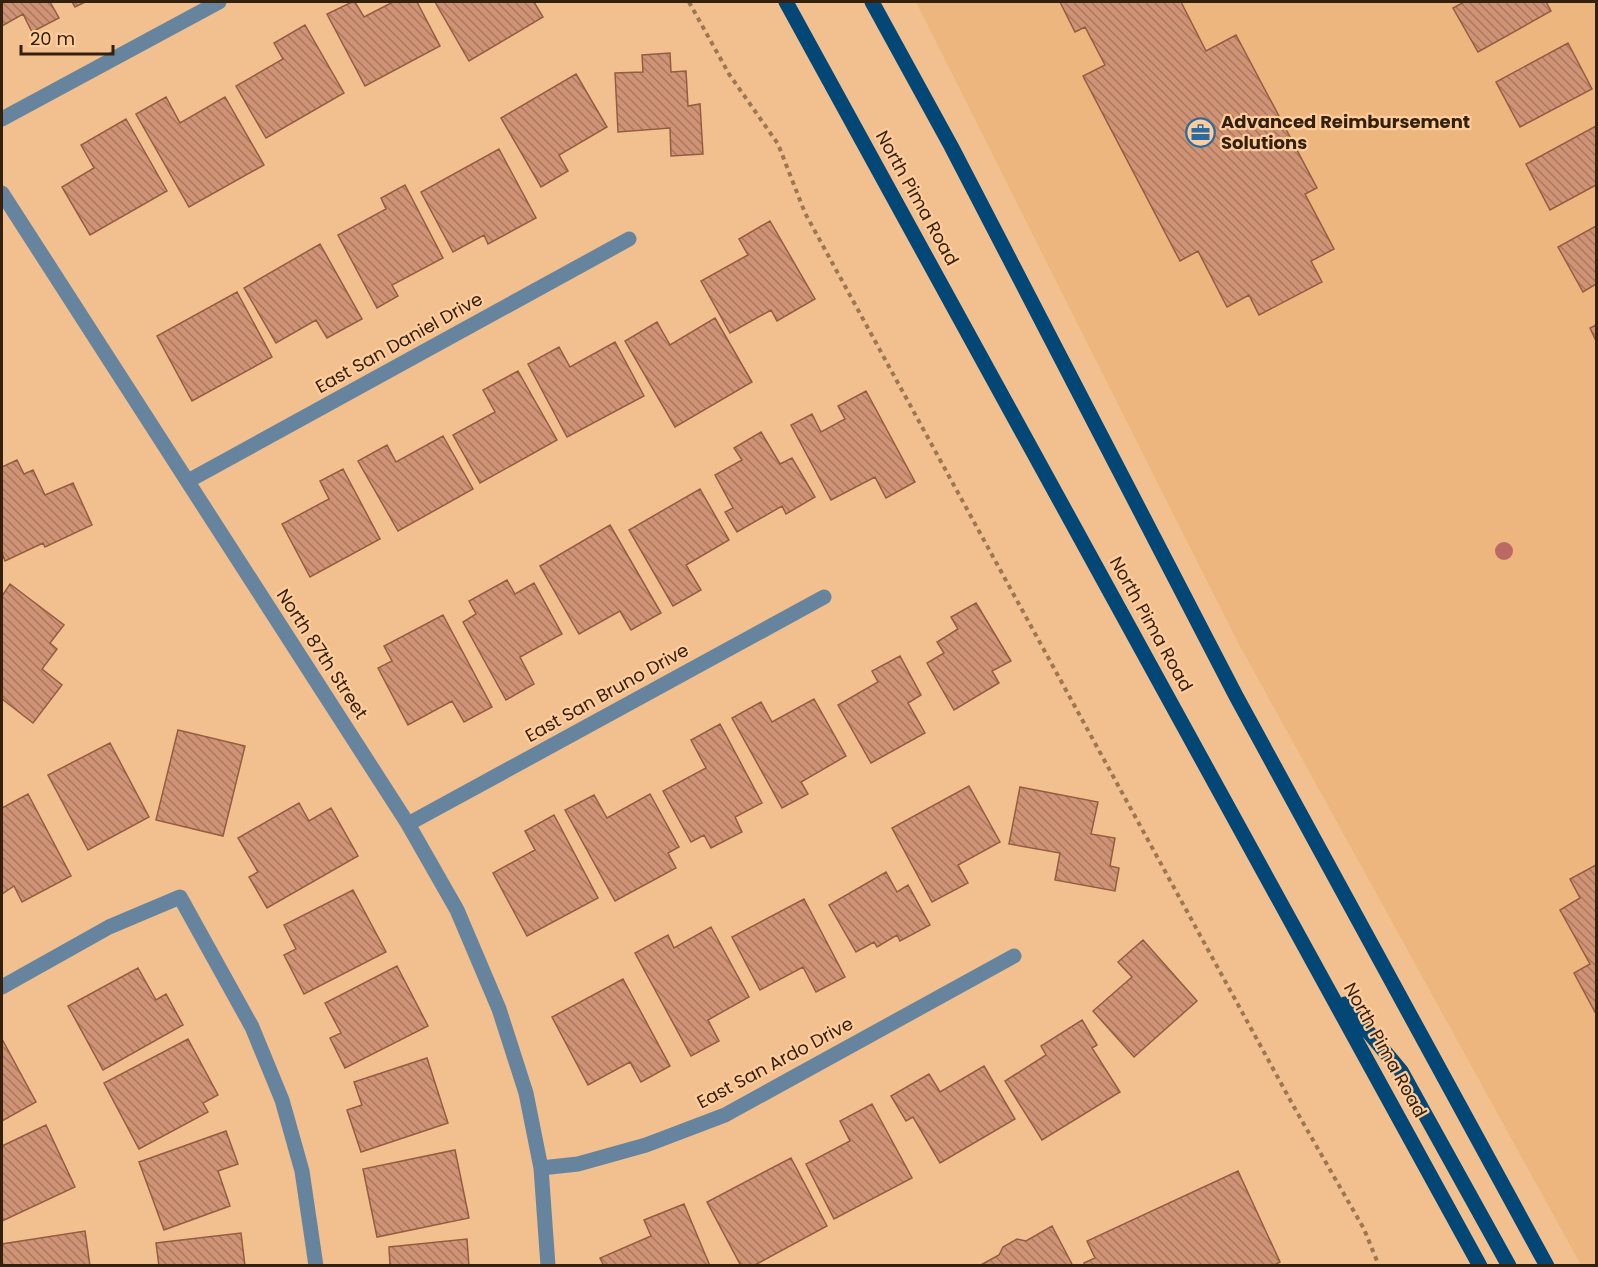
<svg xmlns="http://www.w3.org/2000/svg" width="1598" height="1267" viewBox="0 0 1598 1267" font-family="Poppins,sans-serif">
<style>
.built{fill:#ecb67e}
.building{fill:url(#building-back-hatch);stroke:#955c40;stroke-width:1.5}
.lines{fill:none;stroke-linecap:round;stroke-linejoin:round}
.path{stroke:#9b7753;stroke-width:4;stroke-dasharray:4.5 4.5;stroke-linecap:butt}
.minor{stroke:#67849e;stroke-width:15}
.major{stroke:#024775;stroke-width:15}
.tree{fill:#bb6965}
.labels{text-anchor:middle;stroke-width:4.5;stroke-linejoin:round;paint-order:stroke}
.poi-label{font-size:18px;font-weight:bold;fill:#34210d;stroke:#fecd9b;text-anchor:start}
.street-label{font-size:18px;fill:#34210d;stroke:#fecd9b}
</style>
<defs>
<pattern id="building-back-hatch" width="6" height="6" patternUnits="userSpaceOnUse" patternTransform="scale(1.5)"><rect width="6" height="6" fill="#d09375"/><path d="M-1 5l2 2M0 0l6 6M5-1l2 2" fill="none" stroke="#aa785e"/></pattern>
</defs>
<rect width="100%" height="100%" fill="#f1c08e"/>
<!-- built -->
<path class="built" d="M916,2H1596V1265H1581L1235,637Z"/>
<!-- building -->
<path class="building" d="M2,2H50L59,18L32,32L23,14L2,26Z
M72,2H85L75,7Z
M352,2H355L364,17L393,2H417L440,46L365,86L327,14Z
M435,2H534L543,17L469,61Z
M1060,2H1181L1206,51L1236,35L1317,188L1305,194L1334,249L1311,261L1322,282L1259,315L1249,295L1227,307L1198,251L1180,261L1083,76L1105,65L1085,27L1075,32Z
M1464,2H1546L1551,11L1478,52L1453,8Z
M305,25L344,93L266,138L236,86L283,59L274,43Z
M1568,43L1592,89L1520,127L1496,82Z
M670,53L671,72L686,71L688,106L700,104L703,154L671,156L670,128L618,132L615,73L643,72L642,55Z
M576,74L607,127L559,155L568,171L541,187L501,118Z
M166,97L180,123L225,97L264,165L189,207L136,114Z
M126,119L167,191L90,235L62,187L94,168L81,145Z
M1596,126V185L1550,210L1526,164Z
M499,149L536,218L488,244L484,235L453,252L421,192Z
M405,185L443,258L392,285L398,296L377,308L338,235L386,209L381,198Z
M770,221L815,299L777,321L771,310L730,333L701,281L748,255L739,239Z
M1596,226V284L1583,292L1558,247Z
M320,244L362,319L327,338L316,320L276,343L244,288Z
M237,292L272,357L192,401L157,336Z
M715,318L752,382L675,427L625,341L657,322L670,345Z
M1596,325V341L1590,328Z
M615,342L644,396L567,437L528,364L559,347L570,367Z
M518,371L557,440L480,483L453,435L495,412L483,390Z
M866,391L915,482L886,498L875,477L831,500L791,425L812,414L821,432L845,419L838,406Z
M761,432L780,464L792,458L815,497L786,514L782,506L737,532L725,512L733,508L715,475L742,460L734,448Z
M443,436L473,489L398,531L358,461L387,445L396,462Z
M17,460L24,474L33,470L45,495L73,483L92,525L45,547L43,543L5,561L2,553V467Z
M343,469L380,539L310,577L282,524L329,499L320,481Z
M700,489L729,540L686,565L701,590L673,606L629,530Z
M610,525L661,613L631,630L620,611L579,634L540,566Z
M507,580L515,594L534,583L562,634L520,657L534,684L506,700L463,622L476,614L469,601Z
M10,584L64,625L50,643L57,649L42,669L62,685L33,723L2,699V596Z
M976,603L1011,661L992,671L999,683L954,710L927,663L944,653L937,642L958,629L951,617Z
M443,615L492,707L464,722L452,701L408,725L378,668L392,661L384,646Z
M900,656L921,695L908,703L925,733L871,763L838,705L878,682L872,671Z
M814,699L846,756L801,782L808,794L782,808L732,718L761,702L772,722Z
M720,724L762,803L735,817L742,832L711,848L704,835L691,842L663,791L706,768L691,740Z
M178,730L245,746L223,836L156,820Z
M110,743L149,817L88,850L48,775Z
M969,786L1000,842L958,865L968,883L932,902L892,828Z
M1020,787L1098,802L1091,834L1115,838L1110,866L1119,868L1115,891L1055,880L1060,853L1009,844Z
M28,794L71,876L22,902L14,886L2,894V808Z
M650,794L679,847L668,853L676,868L615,901L565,810L594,795L607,818Z
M299,803L309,821L331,808L358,856L267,908L249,877L258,872L238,838Z
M554,815L598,898L527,936L493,873L535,850L525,831Z
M1596,865V1014L1574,973L1590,964L1560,910L1580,898L1570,879Z
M886,872L897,892L908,885L930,925L900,941L897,935L877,947L874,942L856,952L829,905Z
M353,890L386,952L304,994L284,955L296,949L284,925Z
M804,899L845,977L816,992L803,967L760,990L732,937Z
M711,927L749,997L708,1020L719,1041L691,1056L635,953L668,935L674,948Z
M1143,940L1197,1001L1134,1057L1093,1011L1132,977L1118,962Z
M397,966L428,1026L345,1068L330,1038L341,1033L325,1003Z
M138,968L156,1000L166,994L183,1025L103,1070L68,1006Z
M623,979L670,1066L641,1082L630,1062L588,1085L552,1017Z
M1082,1020L1097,1045L1092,1048L1120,1092L1042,1140L1005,1081L1046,1055L1041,1046Z
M2,1039L36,1102L2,1121Z
M188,1039L218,1095L203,1103L208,1112L139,1149L104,1083Z
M427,1058L448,1123L361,1152L347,1110L362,1105L354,1082Z
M984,1066L1015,1119L940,1163L913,1117L906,1121L891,1096L929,1074L940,1092Z
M872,1104L912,1178L834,1219L806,1164L850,1141L840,1121Z
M46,1125L75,1187L2,1221V1146Z
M226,1131L238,1164L218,1171L230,1206L164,1230L139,1162Z
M455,1150L469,1218L377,1237L363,1169Z
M791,1158L827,1226L753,1266H741L707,1202Z
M1238,1171L1280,1262L1273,1266H1085L1084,1263L1095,1258L1087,1241Z
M684,1204L710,1266H604L600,1258L651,1236L644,1220Z
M1052,1226L1073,1266H979L999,1255L1003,1247L1017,1239L1026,1241Z
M85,1231L90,1266H2V1244Z
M241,1233L245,1266H159L156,1243Z
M467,1239L469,1266H390L389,1247Z"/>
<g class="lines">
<!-- path -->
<path class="path" d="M689,2L729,74L778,144L805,213L1294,1107L1364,1229L1379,1266"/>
<!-- minor -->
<path class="minor" d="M2,119L219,2
M2,193L408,824L457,910L499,1009L526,1093L541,1168L548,1266
M188,481L629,239
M408,824L824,597
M2,987L109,927L180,897L252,1027L282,1100L302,1171L316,1266
M541,1168L578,1164L646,1145L725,1115L1014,956"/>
<!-- major -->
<path class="major" d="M786,2L1480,1266
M872,2L951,146L1236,696L1547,1266
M1345,1004L1401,1071L1509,1266"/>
</g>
<!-- trees -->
<circle class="tree" cx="1504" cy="551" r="9"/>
<!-- icons -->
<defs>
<symbol id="office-ring" viewBox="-11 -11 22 22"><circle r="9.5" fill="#fecd9b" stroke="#2a6ca2" stroke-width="1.5"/><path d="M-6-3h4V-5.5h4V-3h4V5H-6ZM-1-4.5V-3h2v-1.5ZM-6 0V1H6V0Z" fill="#2a6ca2"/></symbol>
</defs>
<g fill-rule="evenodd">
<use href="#office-ring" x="1184" y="116" width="33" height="33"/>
</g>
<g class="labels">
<!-- poi labels -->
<g class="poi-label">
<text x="1221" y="128">Advanced Reimbursement<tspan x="1221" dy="21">Solutions</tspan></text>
</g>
<!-- street labels -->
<g class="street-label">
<text transform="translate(917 198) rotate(61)" y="6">North Pima Road</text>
<text transform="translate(399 343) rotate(-29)" y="6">East San Daniel Drive</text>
<text transform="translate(1151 624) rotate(61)" y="6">North Pima Road</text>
<text transform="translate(322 654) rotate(57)" y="6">North 87th Street</text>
<text transform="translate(607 693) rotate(-29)" y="6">East San Bruno Drive</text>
<text transform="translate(1385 1050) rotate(61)" y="6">North Pima Road</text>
<text transform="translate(775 1063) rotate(-28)" y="6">East San Ardo Drive</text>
</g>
</g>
<!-- border -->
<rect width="1598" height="1267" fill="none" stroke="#34210d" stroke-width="6"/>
<!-- scale -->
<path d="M21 45v9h92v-9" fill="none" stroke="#34210d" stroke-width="3"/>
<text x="30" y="45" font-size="18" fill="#34210d" stroke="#fecd9b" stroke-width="4.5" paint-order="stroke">20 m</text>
</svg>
